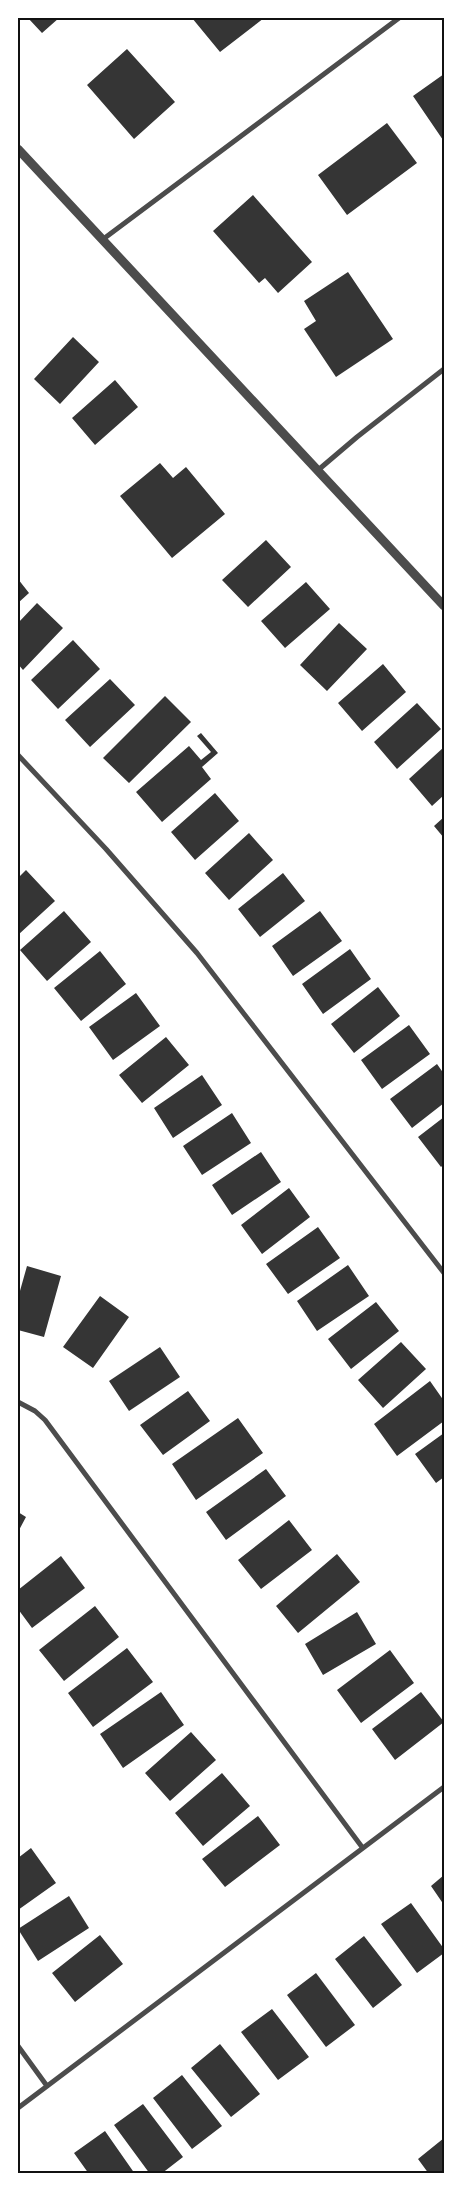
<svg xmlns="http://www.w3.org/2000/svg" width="462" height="2191" viewBox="0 0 462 2191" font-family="'PT Sans Narrow',sans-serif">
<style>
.building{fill:#353535}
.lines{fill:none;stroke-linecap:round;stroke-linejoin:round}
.minor{stroke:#4c4c4c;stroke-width:5}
.tertiary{stroke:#4c4c4c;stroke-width:9}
.neatline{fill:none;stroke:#111;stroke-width:2}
</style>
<rect width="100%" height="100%" fill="#fff"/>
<!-- building -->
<path class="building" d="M28,18H59L42,33Z
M192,18H264L220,52Z
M127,49L175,102L134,139L87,85Z
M444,74V139L443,140L413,96Z
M387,123L417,163L347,215L318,175Z
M253,195L312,262L278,293L265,278L259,283L213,231Z
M348,272L393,339L336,377L304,329L316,321L304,301Z
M73,337L99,362L60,404L34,379Z
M115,380L138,407L95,445L72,418Z
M160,463L173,478L186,467L225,514L172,558L120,496Z
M266,540L291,567L248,607L222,580Z
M18,579L29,593L18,603Z
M306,582L330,609L285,648L261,621Z
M37,603L63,628L23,670L18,664V623Z
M339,623L367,649L327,691L300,665Z
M73,640L100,669L58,709L31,680Z
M383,664L406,692L362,731L338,703Z
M110,679L135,705L90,747L65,720Z
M165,696L191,722L129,783L103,758Z
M417,703L441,729L397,769L374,742Z
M201,733L218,753L202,767L211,779L162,822L136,792L189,746L201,760L211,752L197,736Z
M444,747V795L432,806L409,779Z
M215,793L239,821L195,860L171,832Z
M444,817V838L434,826Z
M249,833L273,860L229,900L205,873Z
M26,870L55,901L18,935V878Z
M283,873L305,901L260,937L238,909Z
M64,911L91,942L47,981L20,950Z
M320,911L342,941L293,976L272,946Z
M350,949L371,979L323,1014L302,984Z
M100,951L126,984L81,1021L54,988Z
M378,987L400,1016L354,1053L331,1024Z
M136,993L160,1026L113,1060L89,1027Z
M409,1025L430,1054L382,1089L361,1060Z
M166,1037L189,1065L142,1103L119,1075Z
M437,1064L444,1074V1103L412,1128L390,1099Z
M202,1075L222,1105L173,1138L154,1108Z
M232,1113L251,1143L202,1175L183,1146Z
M444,1117V1164L441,1167L418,1137Z
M261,1152L281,1182L232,1215L212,1185Z
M289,1188L310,1217L262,1254L241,1225Z
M318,1227L340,1258L288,1294L266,1264Z
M348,1265L369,1296L317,1331L297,1301Z
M27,1266L61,1276L44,1337L18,1330V1298Z
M100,1296L129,1317L93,1368L63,1347Z
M376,1302L399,1331L351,1369L328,1339Z
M401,1342L426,1369L383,1408L358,1380Z
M160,1347L180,1377L129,1411L109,1381Z
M430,1381L444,1401V1421L397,1456L374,1424Z
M188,1391L210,1421L163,1455L140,1425Z
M238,1418L263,1453L196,1500L172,1464Z
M444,1433V1477L436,1483L415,1454Z
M266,1469L286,1496L226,1540L206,1512Z
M18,1512L26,1517L18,1532Z
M289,1520L312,1550L261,1589L238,1560Z
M337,1554L360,1582L298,1633L276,1606Z
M61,1556L85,1588L32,1628L18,1609V1590Z
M95,1606L119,1637L64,1681L39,1650Z
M357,1612L376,1644L323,1675L305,1644Z
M127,1648L153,1682L93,1727L68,1693Z
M390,1650L414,1683L361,1723L337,1690Z
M161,1692L184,1725L123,1768L100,1734Z
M421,1692L444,1722L395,1760L372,1729Z
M191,1732L216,1760L170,1801L145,1773Z
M222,1773L250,1806L203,1846L175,1813Z
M258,1816L280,1845L225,1887L202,1859Z
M31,1848L56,1883L18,1910V1858Z
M444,1875V1905L431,1886Z
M69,1896L89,1928L38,1961L18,1929Z
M411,1903L444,1949V1953L417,1973L381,1924Z
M100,1935L123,1964L75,2002L52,1973Z
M364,1936L402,1985L373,2008L335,1959Z
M316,1973L355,2025L326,2047L287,1995Z
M272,2009L309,2057L278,2080L241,2032Z
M220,2044L260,2094L231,2117L191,2068Z
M182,2075L222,2126L192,2149L153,2098Z
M143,2104L183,2157L161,2174H150L114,2125Z
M105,2131L135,2174H89L74,2153Z
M444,2138V2174H429L418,2159Z"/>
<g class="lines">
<!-- minor -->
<path class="minor" d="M102,240L399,18
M317,471L357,437L444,369
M18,755L106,849L197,953L444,1273
M18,1402L35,1411L45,1420L362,1847
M18,2046L47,2086
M18,2108L444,1787"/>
<!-- tertiary -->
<path class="tertiary" d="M18,149L444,606"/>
</g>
<!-- border -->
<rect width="462" height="2191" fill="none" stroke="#ffffff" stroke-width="38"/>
<rect x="19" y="19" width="424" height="2153" class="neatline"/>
</svg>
